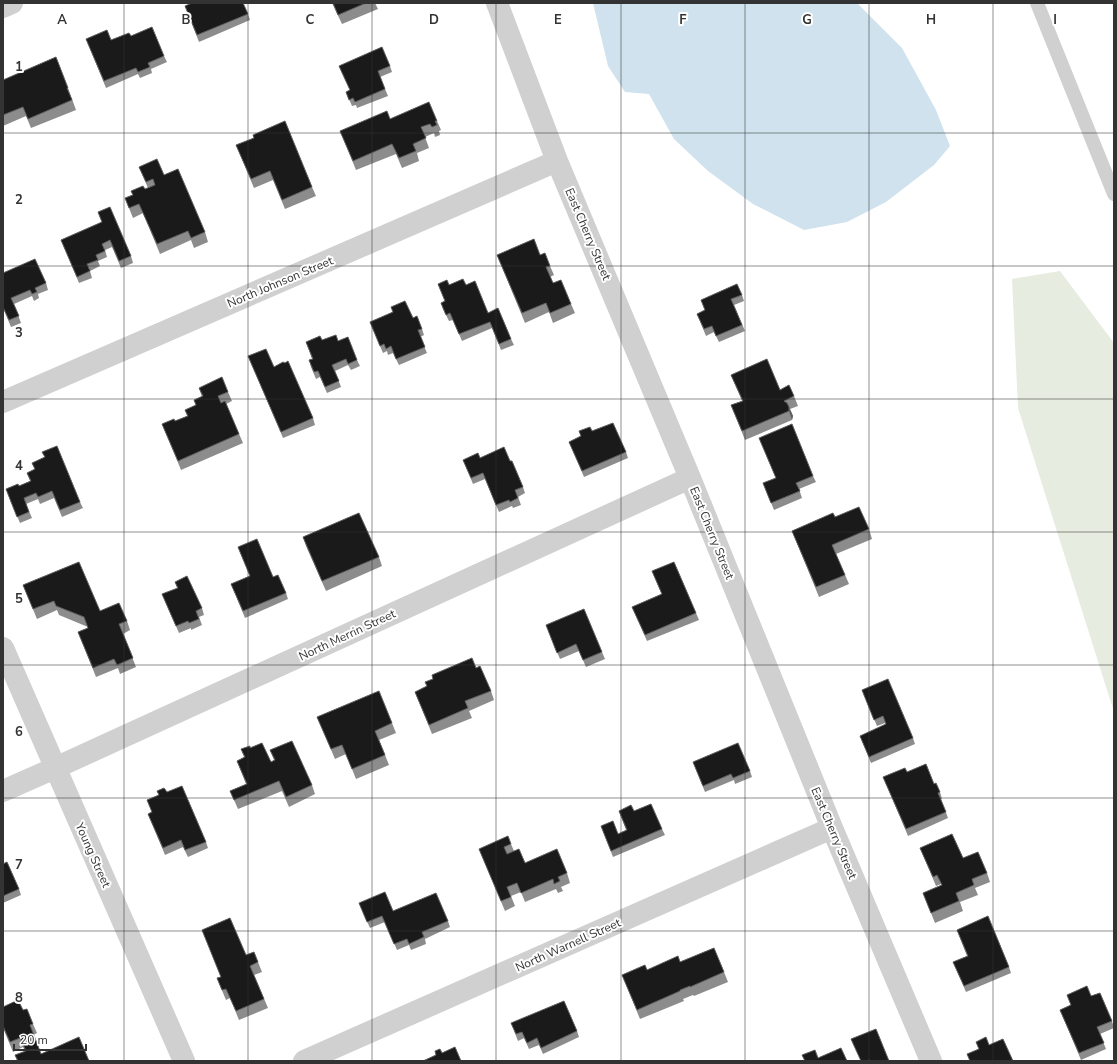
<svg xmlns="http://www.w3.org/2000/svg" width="1117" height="1064" viewBox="0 0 1117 1064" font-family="'Nunito Sans',sans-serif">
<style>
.green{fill:#e6ecdf}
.water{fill:#cfe2ee}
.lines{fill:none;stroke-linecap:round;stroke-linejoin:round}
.lane{stroke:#d0d0d0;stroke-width:14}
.street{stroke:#d0d0d0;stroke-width:22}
.wall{fill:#8c8c8c}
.shaded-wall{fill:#5f5f5f}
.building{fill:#1a1a1a;stroke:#5f5f5f}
.grid{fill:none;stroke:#333;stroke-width:1;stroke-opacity:0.55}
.labels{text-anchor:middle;stroke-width:4;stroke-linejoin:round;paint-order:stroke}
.street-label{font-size:12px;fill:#333;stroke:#fff}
.grid-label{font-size:13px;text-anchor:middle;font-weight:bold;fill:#333;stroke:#fff;stroke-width:4;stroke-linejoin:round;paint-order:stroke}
</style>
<rect width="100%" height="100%" fill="#fff"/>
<!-- green -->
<path class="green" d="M1060,271L1114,343V712L1018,408L1012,279Z"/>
<!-- water -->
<path class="water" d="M593,3H857L902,48L936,110L950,146L934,165L886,202L847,222L804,230L753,204L708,171L674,139L649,94L625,92L608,66Z"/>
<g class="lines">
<!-- lane -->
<path class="lane" d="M1037,3L1114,194"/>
<!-- street -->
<path class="street" d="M497,3L557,161L690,478L832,828L931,1061
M3,7L12,3
M3,402L557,161
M3,648L184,1061
M3,791L55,768L690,478
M304,1061L832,828"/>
</g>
<!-- wall -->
<path class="wall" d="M332,3H375L378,9L342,24Z
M185,6L248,14L250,20L199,42Z
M131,36L164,56L167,62L151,69L152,73L140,78L138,74L106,88L86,39L111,40Z
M339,66H390L392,72L380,77L388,96L357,108L356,105L352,106L346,92L350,90Z
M3,80L68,88L76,110L31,128L26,116L3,126Z
M390,119L437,121L441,130L439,131L440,135L435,137L434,133L425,137L429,148L417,153L419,161L402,168L396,154L356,170L340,131Z
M236,145L312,187L316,196L285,209L273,180L254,188Z
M139,167L164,175L205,232L208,242L194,248L191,240L160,254L143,213L133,218L125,198L148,188Z
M98,212L131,256L133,263L121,268L112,247L105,250L107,257L98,261L100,266L90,271L92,278L79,283L61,240L102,222Z
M497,255H540L550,266L554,275L550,277L553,283L571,304L575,313L553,323L549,312L525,323Z
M3,273L46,283L48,290L38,294L39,298L34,301L32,296L14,304L21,323L11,327L3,308Z
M438,284L466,285L488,313L511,339L514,345L501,350L492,328L462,341L453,320L449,321L443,309L441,303L445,301Z
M742,295L744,301L734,305L745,331L719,342L714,332L706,336L697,314L705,310L701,300Z
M413,318L422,329L424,335L420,337L427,353L399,365L393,353L388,355L387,351L383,353L370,322Z
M322,340L338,341L357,360L360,366L351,370L348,365L335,371L341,387L327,393L320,377L316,379L311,367L309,360L312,359L306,342Z
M248,356L274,367L313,418L315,425L283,438Z
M731,375L780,390L794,396L798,406L790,409L793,416L792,420L745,440L731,405L742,401Z
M199,388L228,392L232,401L226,404L243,443L181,470L162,424L175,421L187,416L185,410L196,406L202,397Z
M592,431L626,452L628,458L584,477L569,442Z
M759,438L813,476L816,482L799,489L802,498L774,510L763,483L776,478Z
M480,458L510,461L523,487L525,493L518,497L521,505L513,508L512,506L499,512L485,479L473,484L463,460Z
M32,463L80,502L83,508L62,517L54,498L40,504L38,499L26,504L32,518L20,523L6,489L19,486L30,481L27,473L35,470Z
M835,517L869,529L872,539L836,554L849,584L819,597L792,531Z
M303,537L379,557L382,566L326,591L306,546Z
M238,547L273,577L286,593L288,599L245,618L231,584L250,576Z
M652,571L696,613L699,620L647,641L632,607L662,595Z
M175,582L202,608L204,615L199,617L202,625L191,630V628L179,633L162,594L177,588Z
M23,585L100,611L127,621L130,630L123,634L136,667L120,674L118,668L96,677L78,632L88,628V627L59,615L57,610L37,619Z
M546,625L602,652L605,659L586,667L579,651L560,659Z
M476,668L491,691L494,700L469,711L472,718L432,734L415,692Z
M862,690L913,738L915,744L871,763L860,736L886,725L885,723L877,726Z
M317,717L392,723L396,733L379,740L389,765L356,779L346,754L335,759Z
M250,748L271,762L274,760L270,750L312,785L315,794L289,807L282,791L238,809L230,791L246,784L237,761L244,757L241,749Z
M693,762L750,771L752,777L735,784L734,780L705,792Z
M907,772L934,784L940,792L942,799H941L948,818L908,836L883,777Z
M167,792L206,842L208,848L188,857L183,847L165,855L148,814L152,812L147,800Z
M619,811H634L662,829L665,835L613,857L601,826L618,834L626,830Z
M511,844L514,851L525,863L567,873L570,883L561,887L563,891L558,893L556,889L525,902L521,892L511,896L515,906L505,911L479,849Z
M920,848L963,858L987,873L990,882L975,888L978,895L960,902L963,911L935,923L923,893L941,885V884L936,886Z
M3,864L19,889L21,895L3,903Z
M359,903L393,911L448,921L450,927L425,939L426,944L411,950L409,945L397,950L385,922L370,928Z
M202,930L258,962L262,972L254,975L268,1008L239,1020L230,998L226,1000L221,988L217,978L221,977Z
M957,930L1009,967L1011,973L966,992L953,962L967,956Z
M680,962L724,972L728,982L694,996L693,995L683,999L684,1001L640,1019L622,975Z
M1067,995L1091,996L1112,1021L1114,1028L1100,1034L1106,1049L1081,1060L1060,1010L1071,1005Z
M3,1007L23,1010L33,1024L37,1033L33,1035L41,1054L89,1061H17L15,1055L25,1051L23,1047L13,1052L3,1028Z
M511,1023L577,1031L579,1037L543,1054L539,1045L529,1049L524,1038L518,1041Z"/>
<!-- shaded-wall -->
<path class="shaded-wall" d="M789,407L793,416L792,420L789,411Z"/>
<!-- building -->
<path class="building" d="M192,3H243L248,14L197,35L185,6Z
M333,3H366L338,15Z
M152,27L164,56L148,63L150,67L138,72L136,68L104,81L86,39L107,30L111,40L129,33L131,36Z
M382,47L390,66L378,71L385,89L355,102L353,98L349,100L346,92L350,90L339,66Z
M56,57L68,88H67L72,100L28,119L23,107L3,115V80Z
M429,102L437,121H435L437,125L432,127L430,124L421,127L426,138L413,144L416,151L399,158L392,144L353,161L340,131L387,111L390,119Z
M285,121L312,187L282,200L270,171L251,179L236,145L254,138L253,135Z
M157,159L164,175L178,169L205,232L191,238L188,231L157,244L139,204L129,208L125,198L133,195L131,191L143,186L145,189L155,185L153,179L146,182L139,167Z
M110,207L131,256L119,261L110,240L102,244L105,251L96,255L98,260L87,264L90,271L77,277L61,240L102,222L98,212Z
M534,239L540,255L545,253L550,266L546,267L553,283L561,280L571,304L550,313L546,303L522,313L497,255Z
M35,259L46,283L35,288L37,292L32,294L30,290L11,298L19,316L9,320L3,307V273Z
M463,279L466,285L475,281L488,313L498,308L511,339L499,344L490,322L459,334L450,313L446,315L441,303L445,301L438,284L447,280L449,285Z
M737,284L742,295L731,299L742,325L716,336L712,326L704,329L697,314L705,310L701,300Z
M405,301L413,318L417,316L422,329L418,330L425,347L396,359L391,346L386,349L384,344L380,346L370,322L393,312L391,307Z
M336,335L338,341L348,337L357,360L348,364L346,359L332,365L339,381L325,387L318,371L314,372L309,360L313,359L306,342L320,336L322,340Z
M266,349L274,367L283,362L285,363L288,361L313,418L281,432L248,356Z
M767,359L780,390L789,385L794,396L784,401L787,403L789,407V411L742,431L731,405L743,401L731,375Z
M222,377L228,392L218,396L221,403L225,401L239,434L178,461L162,424L174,419L175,421L188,416L185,410L196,405L194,400L203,396L199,388Z
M613,423L626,452L582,471L569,442L581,436L579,431L590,427L592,431Z
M792,424L813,476L796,483L800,491L771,503L763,483L776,478L759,438Z
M57,446L80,502L60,510L52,491L38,497L36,493L24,498L29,512L17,517L6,489L18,484L19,486L31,481L27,473L35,469L32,463L45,457L42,452Z
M504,447L510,461H512L523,487L515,490L518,498L510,502L509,500L496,505L483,473L471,478L463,460L478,453L480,458Z
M859,507L869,529L832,545L845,575L816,587L792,531L833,513L835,517Z
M359,513L379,557L322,581L303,537Z
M257,539L273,577L278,575L286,593L243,611L231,584L250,576L238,547Z
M79,562L100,611L119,603L127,621L119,624L133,658L117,665L114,659L93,668L78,632L88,628L84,617L56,606L54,601L33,609L23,585Z
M674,562L696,613L645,635L632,607L662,594L652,571Z
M187,576L202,608L196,611L199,619L189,623L188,621L176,626L162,594L178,588L175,582Z
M584,609L602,652L583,660L576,644L557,653L546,625Z
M472,658L476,668L480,666L491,691L465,701L468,708L429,725L415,692L427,686L425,682L433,679L432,675Z
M888,679L913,738L869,757L860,736L886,724L883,716L874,720L862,690Z
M379,691L392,723L375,731L385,755L352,769L342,745L331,749L317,717Z
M292,741L312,785L286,797L279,781L234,800L230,791L247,784L237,761L245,757L241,749L250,746V748L262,743L271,762L275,760L270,750Z
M738,743L750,771L733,778L731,774L703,786L693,762Z
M926,764L934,784L936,783L940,792L938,793L946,812L906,829L883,777L905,768L907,772Z
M182,786L206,842L185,850L181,840L163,848L148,814L152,812L147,800L159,795L157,791L164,788L167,792Z
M651,804L662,829L611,851L601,826L613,821L618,834L627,830L619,811L631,805L634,811Z
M952,834L963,858L978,852L987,873L972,879L974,885L956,893L959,901L931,913L923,893L942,885L937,875L933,877L920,848Z
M508,836L511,844L504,847L507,854L519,849L525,863L557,849L567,873L558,877L560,881L554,884L553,879L521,893L517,883L507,887L511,897L501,901L479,849Z
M7,862L19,889L3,896V864Z
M385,892L393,911L436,893L448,921L422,932L424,937L409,944L407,939L394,944L382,916L367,922L359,903Z
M988,916L1009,967L964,986L953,962L968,956L957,930Z
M230,918L246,955L254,952L258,962L250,966L264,999L236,1011L226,989L222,990L217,978L221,977L202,930Z
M714,948L724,972L690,987V986L680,990V991L637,1010L622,975L645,965L647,970L678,956L680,962Z
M1087,986L1091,996L1100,993L1112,1021L1097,1027L1104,1043L1079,1053L1060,1010L1071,1005L1067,995Z
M18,1000L23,1010L27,1009L33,1024L30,1025L41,1054L79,1037L89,1061H18L15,1055L26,1051L20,1038L10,1042L3,1026V1007Z
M564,1001L577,1031L541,1048L537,1038L527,1043L522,1032L516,1034L511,1023Z
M876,1029L889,1061H870V1060L866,1061H861L851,1039Z
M986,1037L989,1045L1003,1039L1013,1061H970L967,1054L979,1049L976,1042Z
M455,1047L461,1061H423L436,1055L435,1051L440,1049L442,1053Z
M841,1048L847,1061H805L802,1055L815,1050L818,1058Z"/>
<!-- grid -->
<path class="grid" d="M124,3V1061M248,3V1061M372,3V1061M496,3V1061M621,3V1061M745,3V1061M869,3V1061M993,3V1061M3,133H1114M3,266H1114M3,399H1114M3,532H1114M3,665H1114M3,798H1114M3,931H1114"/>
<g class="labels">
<!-- street labels -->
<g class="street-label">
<text transform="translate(588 234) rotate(67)" y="4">East Cherry Street</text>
<text transform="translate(280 282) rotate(-23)" y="4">North Johnson Street</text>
<text transform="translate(712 533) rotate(68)" y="4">East Cherry Street</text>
<text transform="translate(347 635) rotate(-25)" y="4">North Merrin Street</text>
<text transform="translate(834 833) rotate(67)" y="4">East Cherry Street</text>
<text transform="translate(93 855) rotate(66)" y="4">Young Street</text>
<text transform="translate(568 945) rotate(-24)" y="4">North Warnell Street</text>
</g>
</g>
<g class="grid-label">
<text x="62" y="24">A</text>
<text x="186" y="24">B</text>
<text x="310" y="24">C</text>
<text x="434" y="24">D</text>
<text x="558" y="24">E</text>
<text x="683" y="24">F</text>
<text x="807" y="24">G</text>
<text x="931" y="24">H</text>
<text x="1055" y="24">I</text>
<text x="19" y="71">1</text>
<text x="19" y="204">2</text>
<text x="19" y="337">3</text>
<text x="19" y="470">4</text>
<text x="19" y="603">5</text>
<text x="19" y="736">6</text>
<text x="19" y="869">7</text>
<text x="19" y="1002">8</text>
</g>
<!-- border -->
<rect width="1117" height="1064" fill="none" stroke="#333333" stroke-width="8"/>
<!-- scale -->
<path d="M14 1044v6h72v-6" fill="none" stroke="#333333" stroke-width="2"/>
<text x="20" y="1044" font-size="12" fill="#333333" stroke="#ffffff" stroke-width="3" paint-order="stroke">20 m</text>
</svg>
